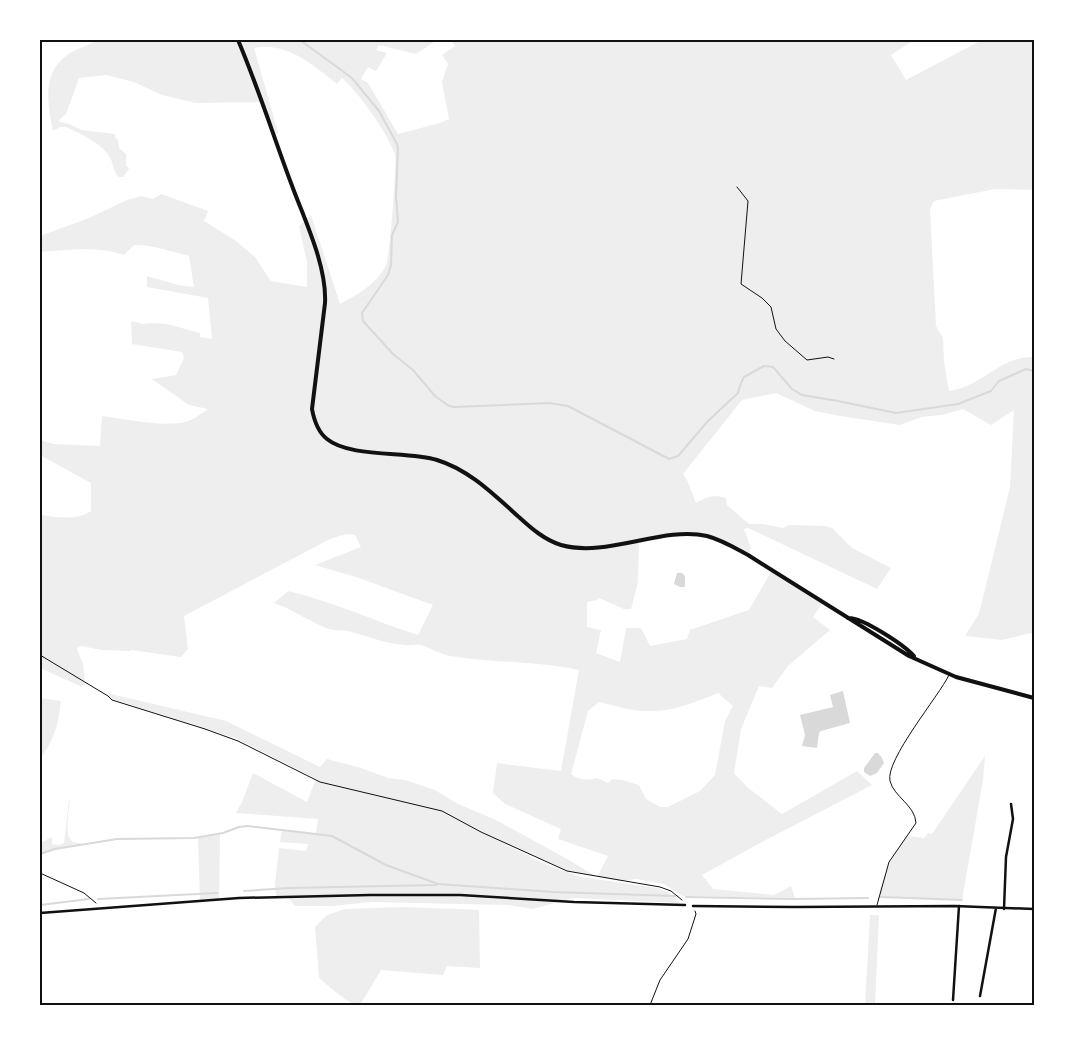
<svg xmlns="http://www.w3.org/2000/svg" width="1074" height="1045" viewBox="0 0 1074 1045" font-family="'Roboto Serif',serif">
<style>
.green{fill:#eee;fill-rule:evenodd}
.water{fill:#d9d9d9}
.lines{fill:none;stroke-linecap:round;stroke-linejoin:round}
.stream{stroke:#d9d9d9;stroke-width:2}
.path{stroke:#111;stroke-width:1}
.service{stroke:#111;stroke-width:1}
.minor{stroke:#111;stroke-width:2.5}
.tertiary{stroke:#111;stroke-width:4}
.neatline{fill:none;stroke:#111;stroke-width:2}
</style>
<rect width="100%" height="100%" fill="#fff"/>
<!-- green -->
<path class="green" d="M99,40H437L416,54L379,45L376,50L387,53L376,71L368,67L361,79L368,83L398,134L440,123L449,119L442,82L448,64L442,55L455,46L451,40H914L891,55L906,80L982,40H1034V190L995,189L934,201L930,209L936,326L943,338L944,362L949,391C980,388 1002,355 1034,357V634L1031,633L1002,640L965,636L978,615L981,606L1010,487L1014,410L991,425L963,409L942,415L921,417L900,425L840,416L815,411L776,393L742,400L683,474L687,480L696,503C706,497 714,494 726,498L727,505L749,524H763L783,528L789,525L825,526L832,528L852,548L891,568L877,589L748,528L744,529L751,548L748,555L706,536L686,534L639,541L638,582L631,609H624L599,598L597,600L587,602V627L601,630L596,653L620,662L626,628H641L650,646L687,639L690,630L749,610L772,570L823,602L813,617L830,630L788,666L772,688L759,686L741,729L734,773L747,787L782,814L857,771L872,785L762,842L702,875L713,889L774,895L791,886L795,898L682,896L664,884L637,879L618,881L567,871L495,839L547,865L581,877L657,888L668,892L680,903L573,898L533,909L508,905L371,902L332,906H295L287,896H276L275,884L279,848L306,851L308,844L280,842L282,829L316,833L318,819L236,813L242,802L253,773L307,802L316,779L238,739L112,699L108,696L111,694L226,721L320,767L327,759L358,767L388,778L405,780L435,790L456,803L496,820L569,860L597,877L608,856L558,839L561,829L505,804L493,793L497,763L561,771L579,670C536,661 493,663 450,656C439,654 431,648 421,645C417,644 410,646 404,645C384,643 367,636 348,631C342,630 336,631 329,629C310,622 294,610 274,603L288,591C332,601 374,621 418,635L433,605L359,578L315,565L361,547L355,535C346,533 339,536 330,539L184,616L188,649L181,657L131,650V651L101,650L82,646L78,647L77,649L83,664L85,682L89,684L80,686L40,668V515C56,517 77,521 91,511V483L40,455V440L53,444L100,446L102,416C126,419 156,426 180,423C190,422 200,415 208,409L189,405L152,379L176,375L184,358L182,352L132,344L131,321L142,324L155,323L167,324L200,333V337L212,339L208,298L147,287V276L178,285L194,287L189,256C173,252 150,244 134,245L124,255C97,246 68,250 40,252V236L89,218L127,200L141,196L153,199L161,194L208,211L204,221L236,241L255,257L271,281L307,287V262L299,226L311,215L340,304C357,295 378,283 386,265C390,257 397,161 395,154C386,131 360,94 342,78L337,84C313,65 286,41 254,48L278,132L275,138L262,102L196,103L162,95L134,82L106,75L79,78L66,114L58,121L69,124L82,130L115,134V137L118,140L119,148L126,154V165L129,169L123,177H119C112,170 114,163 109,156C100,142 81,134 66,127H60L53,131C48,105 41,74 67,55C76,49 89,45 99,40ZM718,693L733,706L725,721L715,775L700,791L668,807H660L646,799L639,785L622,780L612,779L608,783L597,778C589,781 578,780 571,774L588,711L599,702C613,705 628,710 642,711C670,713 693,703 718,693Z
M40,698L61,701C58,726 55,738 40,759Z
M985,756L983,780L962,900L878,897C885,871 891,857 907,836L924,838L928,833L932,834Z
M69,800L70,801C69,810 64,835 72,841C75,843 81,843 84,844L55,849L40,854V843L52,837V844L59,845L64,843Z
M220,834L219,900L200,901L198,837Z
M404,907L479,910L480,968L447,966L443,975L381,970L360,1005C348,1005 329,986 319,978L315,927L327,915L345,909Z
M870,915H879L875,1005H865Z"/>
<!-- water -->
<path class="water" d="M677,573H682L685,576V587H680L674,584Z
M843,691L850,723L821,731L819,733L817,748L802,746L805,735L800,715L833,707L830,695Z
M875,753H878L882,758L884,763L877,773L870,776L864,772V768Z"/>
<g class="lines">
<!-- stream -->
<path class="stream" d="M300,40L352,78L379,111L397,144L398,148L396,197L398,222L392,235L391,265L388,275L362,313L363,321L393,354L413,370L435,396L449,406L454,407L549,403L568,406L669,459L678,456L708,421L738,393L741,383L744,377L764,366L773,367L792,389L802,395L838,401L896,413L958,404L991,391L999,381L1026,369L1034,371
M40,854L55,849L117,839L194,838L223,833L239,827L247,826L332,836L386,865L438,884L553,892L675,896
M244,891L289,888L436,885
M686,897L792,899L868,898
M881,897L962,900
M98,899L217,893
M40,905L89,899"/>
<!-- path -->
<path class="path" d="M737,187L748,201L741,284L762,298L771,307L776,329L785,341L807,360L828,357L834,359
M40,655L108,696L112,700L205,729L238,741L320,782L442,811L481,832L567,871L660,887L671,891L682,900
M40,873L84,893L96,903
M650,1005L660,980L688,939L696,914L695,911"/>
<!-- service -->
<path class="service" d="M877,905L889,862L916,823C915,805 894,797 890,781C885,760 939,696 949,675"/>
<!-- minor -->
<path class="minor" d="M693,906L795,907L955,906L1034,909
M1004,909L1006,857L1013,819L1011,804
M40,913L239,898L370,895H460L574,902L685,905
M980,996L996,908
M953,1000L959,906"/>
<!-- tertiary -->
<path class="tertiary" d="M238,40C258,87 273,135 291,183C304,219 327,265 325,303L312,409C314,420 318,432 327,439C350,458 408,451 437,460C470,470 495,496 520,518C532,529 545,540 561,545C607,558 662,526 707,536C722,540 735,548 748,555L909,656L956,677L1034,698
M848,618C862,617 904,645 914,656"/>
</g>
<!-- border -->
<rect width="1074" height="1045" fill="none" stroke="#ffffff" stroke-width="82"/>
<rect x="41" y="41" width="992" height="963" class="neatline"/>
</svg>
